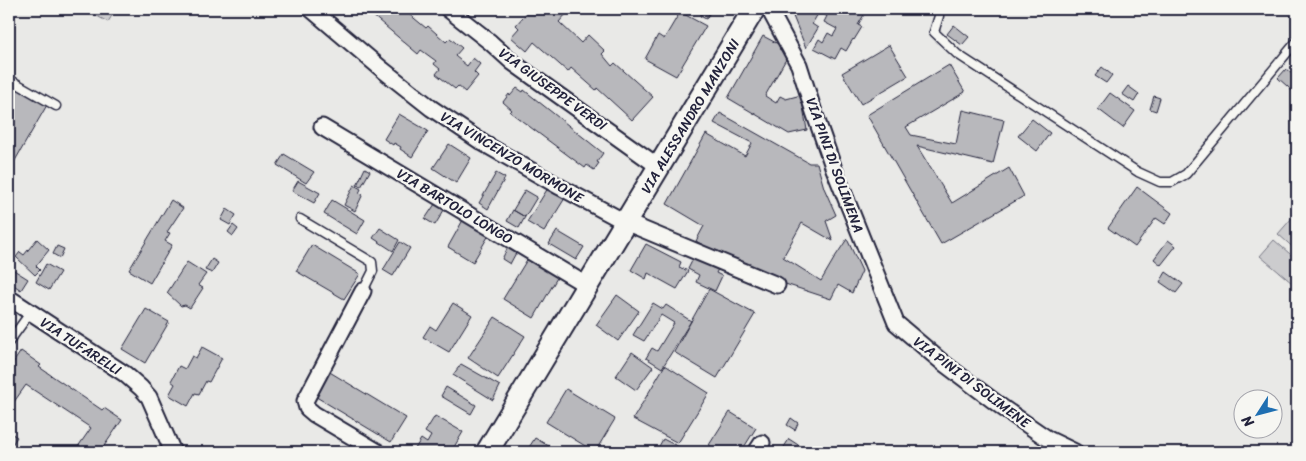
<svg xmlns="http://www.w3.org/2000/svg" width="1306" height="461" viewBox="0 0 1306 461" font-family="Sriracha,sans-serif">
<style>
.green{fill:#ccccce;stroke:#777784}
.building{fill:#b8b8bc;stroke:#22223b}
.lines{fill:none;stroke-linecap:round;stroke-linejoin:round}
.lane-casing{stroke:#22223b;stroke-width:11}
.street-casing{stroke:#22223b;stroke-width:19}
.secondary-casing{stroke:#22223b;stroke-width:25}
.lane{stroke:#f6f6f2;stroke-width:8}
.street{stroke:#f6f6f2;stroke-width:15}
.secondary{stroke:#f6f6f2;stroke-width:21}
.labels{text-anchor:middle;stroke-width:4.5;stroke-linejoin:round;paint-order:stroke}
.street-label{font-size:14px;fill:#22223b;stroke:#f6f6f2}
</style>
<rect width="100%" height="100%" fill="#e9e9e7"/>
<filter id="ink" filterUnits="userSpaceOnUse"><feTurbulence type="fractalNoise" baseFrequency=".02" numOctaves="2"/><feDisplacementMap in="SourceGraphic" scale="10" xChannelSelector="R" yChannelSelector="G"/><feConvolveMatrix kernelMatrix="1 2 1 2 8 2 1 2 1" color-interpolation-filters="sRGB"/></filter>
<g filter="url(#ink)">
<!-- green -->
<path class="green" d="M84,9H116L108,22Z
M1292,218L1297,223V251L1278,234Z
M1274,240L1297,260V277L1292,283L1260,256Z"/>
<!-- building -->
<path class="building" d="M365,9H403L426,28L428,26L446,42L450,38L462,48L455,56L467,66L473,58L480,64L474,72L478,76L465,92L458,86L455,89L436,74L440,69L434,64L436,61L421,50L418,54Z
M530,9H563L567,13L559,22L581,43L588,35L605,51L602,54L612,66L615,63L653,97L632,120L597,88L596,90L571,68L568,72L534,42L527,51L511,37L519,28L516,25Z
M704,9H712L706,19L700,16Z
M790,9H857L865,13L858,25L862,27L854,40L853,39L846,51L841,48L835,59L814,48L819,39L823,42L828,33L833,36L837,29L824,22L827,16L819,12L812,24L818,28L806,48Z
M680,12L706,26L676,76L645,59L658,35L664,39Z
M954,25L969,37L962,45L947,34Z
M763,36L782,46L779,49L789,54L765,96L776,103L780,96L786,99L801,95L807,130L789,134L728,98Z
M889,45L908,76L861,104L842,73Z
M949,65L965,92L906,127L911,135L956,144L963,110L1004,120L993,164L917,146L952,203L1009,168L1024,196L941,244L867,115Z
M1102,67L1112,75L1106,83L1095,76Z
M1286,69L1297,78V95L1278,78Z
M9,84L47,105L9,171V119L12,114L9,112Z
M1128,86L1139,94L1134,102L1122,94Z
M517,88L523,92L524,90L603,153L597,162L599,163L594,170L587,165L585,168L510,112L512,110L503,102L509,94L510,96Z
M1110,93L1135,111L1123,128L1098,109Z
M1154,96L1160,98L1156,111L1150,109Z
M720,113L809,163H817L824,188L836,215L826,221L833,241L802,223L783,257L821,281L835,257L847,239L862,271L852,293L838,285L831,299L761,276L763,273L718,251L717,253L696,241L704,226L667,204L706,134L745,156L752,143L714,123Z
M399,114L428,131L412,157L400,149L401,147L394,143L393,145L384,139Z
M1032,119L1050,133L1037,151L1018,136Z
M449,144L471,158L456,183L433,168Z
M284,154L314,172L306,183L277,165Z
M365,168L370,171L361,187L357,185Z
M496,173L505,178L488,209L479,203Z
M298,181L320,193L314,203L292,191Z
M354,185L361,189L359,193L363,194L355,211L344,205Z
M1137,187L1172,213L1165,224L1156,218L1135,247L1108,228Z
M548,188L565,198L544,232L527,222Z
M525,190L537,197L525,217L513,210Z
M171,200L183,208L167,232L170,233L165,241L172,245L150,283L129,270Z
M332,200L365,220L357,234L324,214Z
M435,204L444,210L435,225L425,219Z
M227,209L236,215L230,225L221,220Z
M513,210L525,217L519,228L507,221Z
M463,220L489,235L473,262L448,247Z
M233,225L238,229L233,236L228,232Z
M380,228L399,240L393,251L373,238Z
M557,231L584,247L576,260L549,244Z
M37,239L49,250L36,266L40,270L35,275L16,257L20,252L24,255Z
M1168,240L1176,246L1161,265L1154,259Z
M400,242L410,248L393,276L383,270Z
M646,244L681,262L679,267L688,271L677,289L648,273L646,279L631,270Z
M312,245L360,274L344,299L296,271Z
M57,246L64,249L60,258L53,254Z
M508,247L517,251L510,264L502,259Z
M695,255L719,267L716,273L722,276L715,291L696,282L699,275L688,269Z
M528,258L558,276L534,318L503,299Z
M212,259L218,263L212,273L205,270Z
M187,262L206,274L198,285L203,288L190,308L185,305L181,306L167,293Z
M46,264L60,272L49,290L36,282Z
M9,267L28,279L21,290L9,282Z
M1166,272L1183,284L1176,293L1160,282Z
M709,289L755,314L717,378L674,352Z
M617,295L639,311L618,341L596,325Z
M453,303L472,315L449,352L423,337L430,326L436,330Z
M653,303L663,309L666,305L691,321L662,368L646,358L652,348L657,351L674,323L661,315L644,341L633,335Z
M146,309L169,322L145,363L122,349Z
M495,317L525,336L498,378L468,358Z
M202,347L222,358L209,382L206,381L199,394L195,393L188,406L169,395L175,384L171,381L179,366L185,369L192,356L196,358Z
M21,351L41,365L39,367L102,410L104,408L122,420L100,452L75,451L91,428L26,385L11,406L9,405V369Z
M632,352L653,367L636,390L616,376Z
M461,364L500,386L493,400L453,375Z
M665,365L709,393L678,443L633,419Z
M328,371L406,418L391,442L313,395Z
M446,387L476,405L471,414L441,396Z
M566,389L615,419L595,452L546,422Z
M730,412L756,428L741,452H721L709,445Z
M435,416L463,432L451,452H413L421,439L427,443L431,436L425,432Z
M791,418L798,423L795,430L787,425Z
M9,432L17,437L9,449Z
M535,438L559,452H526Z
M663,439L689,452H656Z
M789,439L809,452H781Z
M615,446L625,452H612Z"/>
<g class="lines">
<defs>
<path id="lane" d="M939,9V16L934,32L957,54L1138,172L1160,182H1172L1186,174L1297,41
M9,79L56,106
M300,219L372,262L373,271L363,291
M9,342L30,313"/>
<path id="street" d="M311,9L383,70L431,108L483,143L560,187L625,222L777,285
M448,9L490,42L512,62L659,167
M769,9L799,65L814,112L834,169L896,323L942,362L1003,408L1048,439L1075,452
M322,127L588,286
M363,291L305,401L307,408L314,414L378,452
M9,298L125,374L141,388L149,397L173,452
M756,452L762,443"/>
<path id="secondary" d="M487,452L754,9"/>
</defs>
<!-- lane casing -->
<use href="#lane" class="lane-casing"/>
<!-- street casing -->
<use href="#street" class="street-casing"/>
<!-- secondary casing -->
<use href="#secondary" class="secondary-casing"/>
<!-- lane -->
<use href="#lane" class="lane"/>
<!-- street -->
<use href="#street" class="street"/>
<!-- secondary -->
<use href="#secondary" class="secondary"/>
</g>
</g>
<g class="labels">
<!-- street labels -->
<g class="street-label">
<text transform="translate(553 89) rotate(36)" y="5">VIA GIUSEPPE VERDI</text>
<text transform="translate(690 116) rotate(-59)" y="5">VIA ALESSANDRO MANZONI</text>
<text transform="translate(512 157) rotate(31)" y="5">VIA VINCENZO MORMONE</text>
<text transform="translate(835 165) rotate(70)" y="5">VIA PINI DI SOLIMENA</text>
<text transform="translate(455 206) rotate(31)" y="5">VIA BARTOLO LONGO</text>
<text transform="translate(81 346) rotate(33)" y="5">VIA TUFARELLI</text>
<text transform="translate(972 382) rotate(37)" y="5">VIA PINI DI SOLIMENE</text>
</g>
</g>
<!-- margin -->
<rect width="1306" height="461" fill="none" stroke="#f6f6f2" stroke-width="30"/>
<rect x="15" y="15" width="1276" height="431" fill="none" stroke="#22223b" stroke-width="2" filter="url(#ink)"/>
<!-- north arrow -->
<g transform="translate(1258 414) rotate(234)"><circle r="24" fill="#f6f6f2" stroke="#a1a1a9"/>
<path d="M0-4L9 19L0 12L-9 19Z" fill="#1f6fb2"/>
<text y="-8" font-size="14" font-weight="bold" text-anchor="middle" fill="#22223b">N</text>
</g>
</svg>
